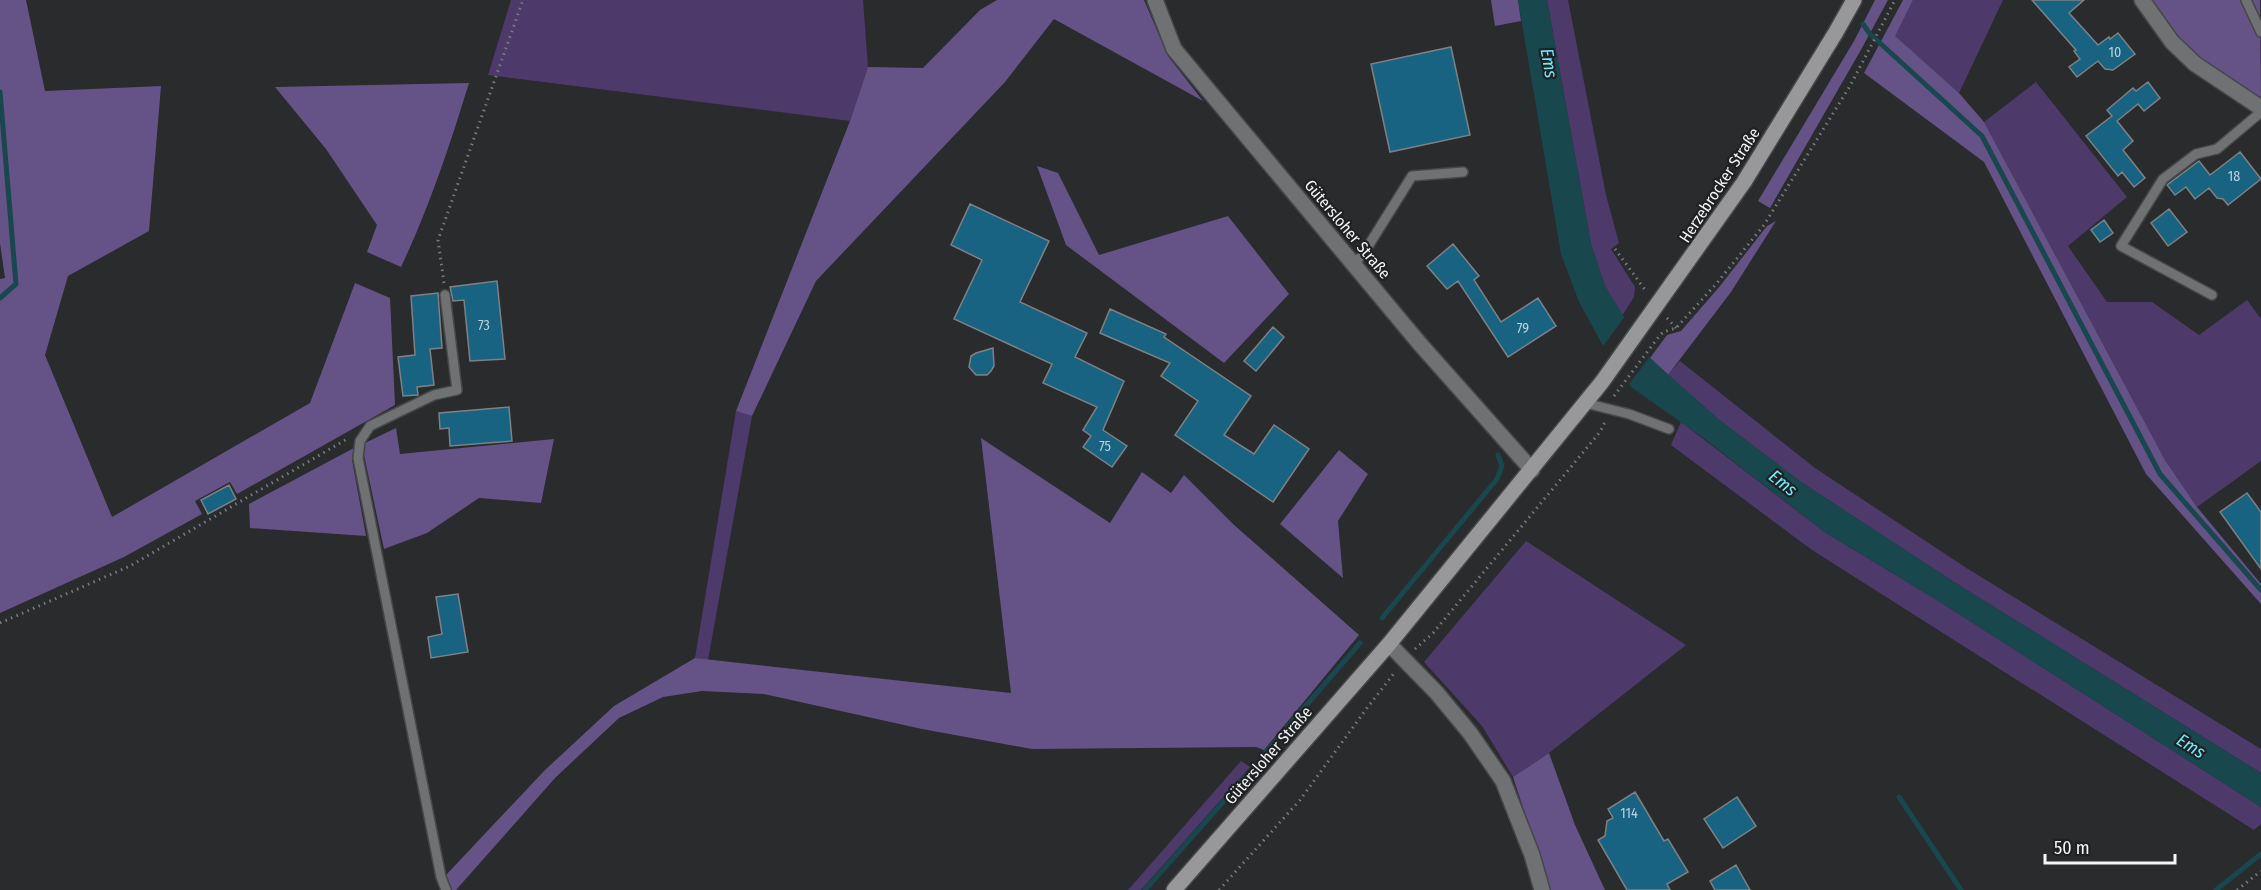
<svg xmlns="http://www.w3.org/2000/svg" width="2261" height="890" viewBox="0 0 2261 890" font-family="'Fira Sans Condensed',sans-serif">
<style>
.green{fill:#4d3a6b}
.forest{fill:#655287}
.water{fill:#18474e}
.pier{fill:#292b2d}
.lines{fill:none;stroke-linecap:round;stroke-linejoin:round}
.stream{stroke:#18474e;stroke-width:5}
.building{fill:#196382;stroke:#7e8183;stroke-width:1.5}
.lane-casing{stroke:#454749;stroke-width:12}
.street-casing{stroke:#454749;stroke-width:18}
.secondary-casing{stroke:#454749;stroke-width:18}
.path{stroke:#797b7c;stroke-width:3;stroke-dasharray:1.5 4.5;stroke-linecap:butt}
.lane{stroke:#707172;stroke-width:9}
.street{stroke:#707172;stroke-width:15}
.secondary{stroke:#98989a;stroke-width:15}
.labels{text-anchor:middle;stroke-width:4.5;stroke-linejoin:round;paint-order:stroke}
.number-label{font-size:14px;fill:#bcd0d9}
.street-label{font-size:16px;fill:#f3f5f6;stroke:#202123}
.water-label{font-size:18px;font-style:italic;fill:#6bebfe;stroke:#202123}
</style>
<rect width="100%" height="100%" fill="#292b2d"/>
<!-- green -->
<path class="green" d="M511,0H863L868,67L850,121L488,75Z
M1547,0H1568L1606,195L1619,243L1611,249L1635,287L1634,297L1622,316L1605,286L1591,244Z
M1913,0H2003L1959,93L1894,36Z
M2036,82L2127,197L2068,246L2107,302H2152L2199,335L2247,300L2261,319V461L2197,507L2165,460L1984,122Z
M1680,361L1815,468L1968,569L2261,749V773L1954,582L1801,482L1718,419L1668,375Z
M736,411L752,416L708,660L695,658Z
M1681,422L1826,533L1937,600L2261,807V824L2254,830L1812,550L1671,445Z
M1526,541L1686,645L1549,753L1513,777L1482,726L1424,662Z
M1241,761L1250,767L1141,890H1128Z"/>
<!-- forest -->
<path class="forest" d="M0,0H26L45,91L161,86L149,231L68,276L45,355L112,517L310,403L355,283L390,298L395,405L237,494L230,482L195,501L202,514L124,557L0,613V279L5,278L0,243Z
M997,0H1144L1168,56L1203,101L1054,19L1005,82L816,281L752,416L736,411L850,121L868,67L923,68L980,10Z
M1491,0H1518L1521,21L1495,26Z
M1875,0H1888L1862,48L1770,208L1758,201L1854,41Z
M1903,0H1913L1895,36L1959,93L1984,122L2165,460L2197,507L2261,584V604L2146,474L1984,162L1864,73Z
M2152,0H2260L2261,98L2201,58L2179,37Z
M469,83C450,145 429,208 401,267L367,252L377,225L326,149L275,87Z
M1037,166L1058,173L1099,255L1228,216L1289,294L1224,363L1066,245Z
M1776,221L1731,292L1668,375L1650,358L1667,335L1681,331L1720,286L1767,226Z
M396,428L400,454L554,439L541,503L479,498L427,533L384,549L364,455L365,443Z
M981,438L1110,523L1142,472L1171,493L1184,475L1233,524L1359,635L1264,750L1256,747L1032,749L922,729L764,694L702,691L663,697L619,718L555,778L456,890H452L446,875L545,770L614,706L695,658L1011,693Z
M354,448L352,460L366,536L250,528L249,504Z
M1339,450L1368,474L1338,521L1343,578L1280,524Z
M1549,753L1575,825L1605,890H1550L1513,777Z"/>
<!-- water -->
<path class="water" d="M1518,0H1547L1591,244L1605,286L1650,358L1718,419L1801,482L1954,582L2261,773V807L1937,600L1826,533L1702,437L1631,387L1602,344L1579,302L1561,254Z"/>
<!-- pier -->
<path class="pier" d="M1626,315L1651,355L1627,387L1601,349Z"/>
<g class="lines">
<!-- stream -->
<path class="stream" d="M1863,24L1870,34L1982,136L2160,474L2261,590
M0,92L16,284L0,298
M1382,618L1497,479L1502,466L1498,455
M1266,752L1360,643
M1899,797L1961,890
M1145,890L1254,767
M2216,890L2261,854"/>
</g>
<!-- building -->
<path class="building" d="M2032,0H2084L2069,13L2098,45L2109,37L2110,39L2118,33L2135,54L2113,70L2105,69L2098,61L2077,77L2069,67L2080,59L2074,51L2076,50Z
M1451,47L1470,135L1390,152L1371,64Z
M2148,82L2160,98L2144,111L2138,104L2117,121L2133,141L2123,150L2145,178L2134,187L2122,172L2118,176L2086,136L2112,116L2107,110L2133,88L2136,91Z
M2240,152L2261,179L2228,205L2223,199L2217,198L2209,188L2195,199L2186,187L2175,195L2167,185L2199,161L2210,175Z
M970,204L1049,241L1020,302L1087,333L1075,357L1124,381L1103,430L1127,446L1112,467L1083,447L1091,436L1083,430L1097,407L1043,383L1052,364L954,319L982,260L951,245Z
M2169,209L2187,232L2168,246L2151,223Z
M2104,220L2113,233L2100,242L2091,230Z
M1453,244L1479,276L1474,280L1501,322L1538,298L1556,326L1508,357L1458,281L1447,289L1427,266Z
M497,281L505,359L470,361L464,300L453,301L450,287Z
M438,293L442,348L430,349L434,385L417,387L418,395L403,396L398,357L415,355L411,296Z
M1110,309L1166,334L1164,337L1251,396L1224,435L1254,454L1274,425L1309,449L1273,502L1175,435L1198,401L1161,376L1170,363L1100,333Z
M1273,327L1284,337L1256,371L1244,361Z
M993,348L994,366L991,371L987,375H976L969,367L971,356L976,353Z
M509,407L512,441L450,446L449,428L440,429L439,413Z
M229,485L236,499L208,514L201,500Z
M2247,493L2261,512V569L2220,512Z
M458,594L468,652L431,658L428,637L442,634L436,597Z
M1635,792L1664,841L1668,839L1688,872L1667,884L1670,890H1627L1598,840L1605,836L1607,821L1613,818L1608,809Z
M1737,797L1756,826L1723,848L1704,819Z
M1736,865L1750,890H1715L1710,881Z"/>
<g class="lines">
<defs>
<path id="lane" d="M2246,0L2261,32
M1354,262L1362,256L1412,176L1463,172
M445,295L457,390L434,395L370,426L360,441L358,458L441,877L446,890
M2212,295L2121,246L2163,179L2196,154L2217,149L2261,112
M1585,403L1629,414L1669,429"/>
<path id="street" d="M1155,0L1174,49L1420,344L1532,470
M2142,0L2172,42L2195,64L2261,108
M1389,644L1436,692L1470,733L1503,781L1532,855L1542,890"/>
<path id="secondary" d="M1174,890L1389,644L1602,382L1744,182L1836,32L1854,0"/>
</defs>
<!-- lane casing -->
<use href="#lane" class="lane-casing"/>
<!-- street casing -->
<use href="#street" class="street-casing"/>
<!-- secondary casing -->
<use href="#secondary" class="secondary-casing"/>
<!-- path -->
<path class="path" d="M1615,249L1646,291
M444,283L438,240L523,0
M1667,318L1676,328
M1614,396L1657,339L1663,332L1676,328L1717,283L1764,225L1850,86L1895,0
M0,623L130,566L347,439
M1415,649L1433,633L1600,432L1605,422
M1219,890L1300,800L1367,708L1395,672
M2237,890L2261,871"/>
<!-- lane -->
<use href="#lane" class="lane"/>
<!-- street -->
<use href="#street" class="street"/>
<!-- secondary -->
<use href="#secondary" class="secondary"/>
</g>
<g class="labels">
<!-- number labels -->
<g class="number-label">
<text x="2115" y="57">10</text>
<text x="2234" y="181">18</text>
<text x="484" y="330">73</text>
<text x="1523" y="333">79</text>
<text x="1105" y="451">75</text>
<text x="1629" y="818">114</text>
</g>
<!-- street labels -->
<g class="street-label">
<text transform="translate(1719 185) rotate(-57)" y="6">Herzebrocker Straße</text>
<text transform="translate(1348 229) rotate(50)" y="6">Gütersloher Straße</text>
<text transform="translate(1268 755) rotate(-49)" y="6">Gütersloher Straße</text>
</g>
<!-- water labels -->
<g class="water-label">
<text transform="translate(1549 63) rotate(80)" y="6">Ems</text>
<text transform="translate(1783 483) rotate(38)" y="6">Ems</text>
<text transform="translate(2191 746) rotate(32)" y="6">Ems</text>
</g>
</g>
<!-- scale -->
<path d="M2045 854v9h130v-9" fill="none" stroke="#f3f5f6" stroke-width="3"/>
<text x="2054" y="854" font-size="18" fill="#f3f5f6" stroke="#202123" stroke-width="4.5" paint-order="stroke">50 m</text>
</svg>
